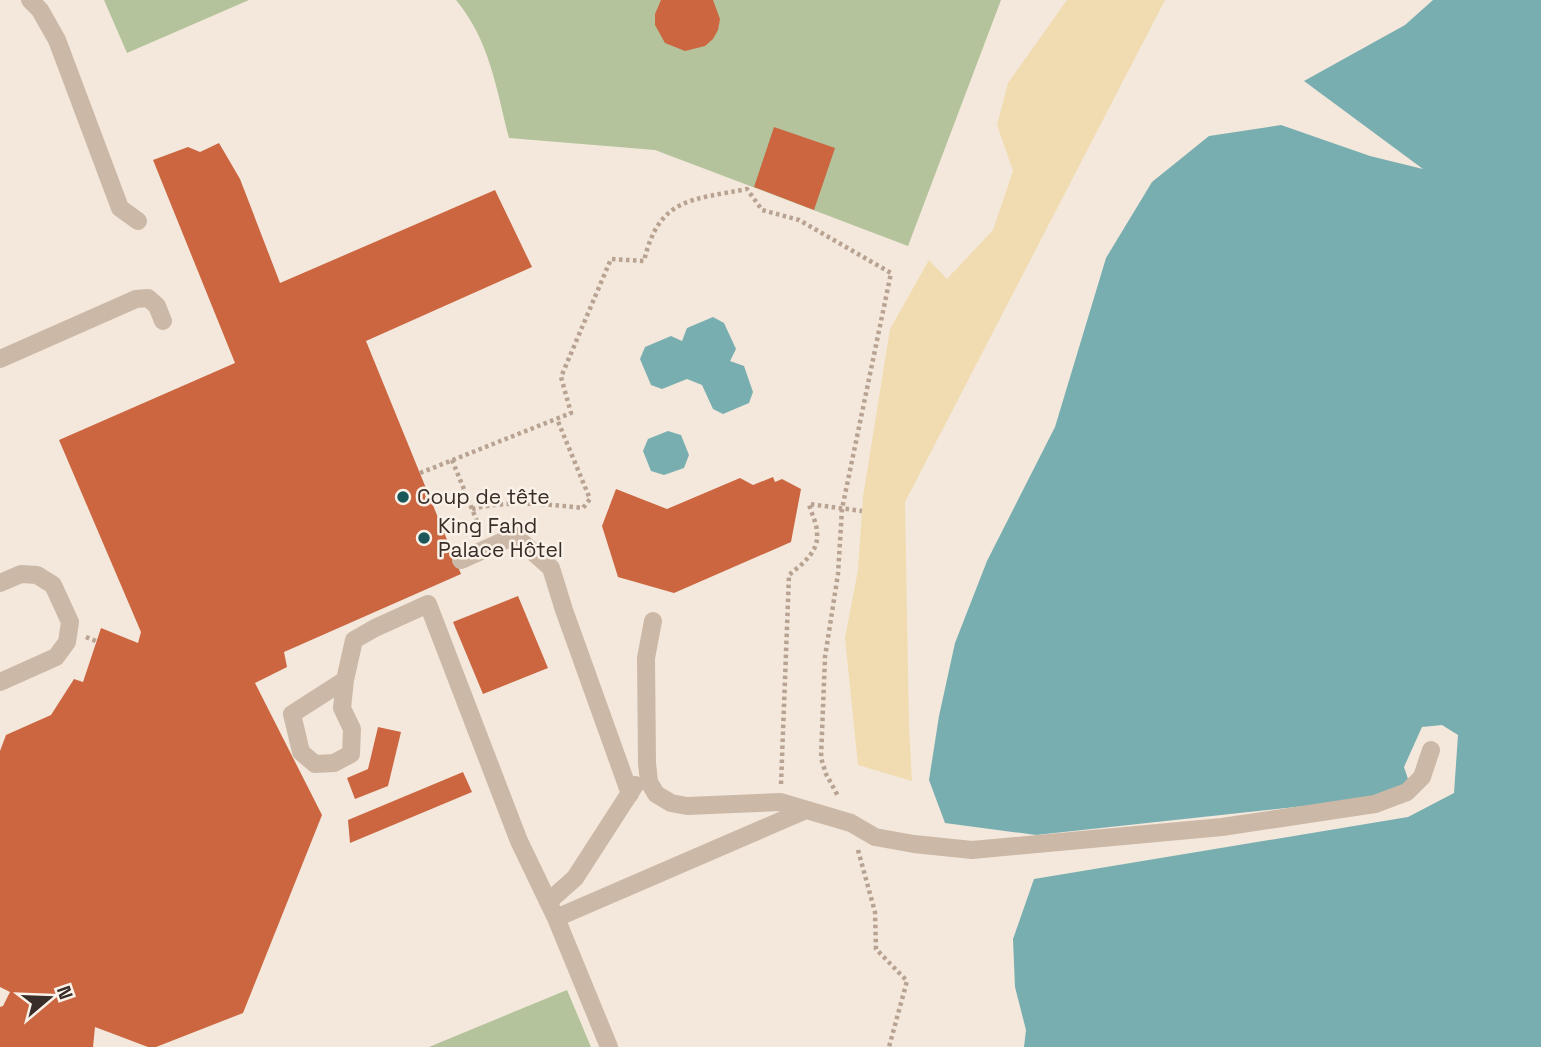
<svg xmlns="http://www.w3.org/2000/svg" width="1541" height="1047" viewBox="0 0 1541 1047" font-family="'Space Grotesk',sans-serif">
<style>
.green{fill:#b4c39b}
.sand{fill:#f0dcb0}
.water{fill:#79aeb1}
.building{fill:#cb6641}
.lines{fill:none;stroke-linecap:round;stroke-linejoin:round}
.path{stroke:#b8a291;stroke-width:4.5;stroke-dasharray:3.5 3.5;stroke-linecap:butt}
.minor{stroke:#ccb8a7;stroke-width:18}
.poi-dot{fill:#1b565b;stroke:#faf2e8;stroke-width:2.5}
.labels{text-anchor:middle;stroke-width:5;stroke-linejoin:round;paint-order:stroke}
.poi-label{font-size:21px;fill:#382d28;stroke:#faf2e8;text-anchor:start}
</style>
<rect width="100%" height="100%" fill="#f3e8db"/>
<!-- green -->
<path class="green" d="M104,0H249L127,53Z
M456,0H1001L908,246L655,150L509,138C496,88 490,41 456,0Z
M567,990L591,1047H429Z"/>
<!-- sand -->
<path class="sand" d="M1067,0H1165L905,502L909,727L912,781L858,765L845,638L858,570L863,497L890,329L929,260L947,279L993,230L1013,171L997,125L1008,83Z"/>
<!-- water -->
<path class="water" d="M1433,0H1541V1047H1024L1026,1030L1015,987L1013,939L1034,879L1408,817L1454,793L1458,735L1442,725L1422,727L1404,767L1409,782L1369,799L1036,835L945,823L929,780L939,716L955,643L987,561L1055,427L1106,258L1152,182L1209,136L1281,125L1370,156L1423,169L1304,81L1405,25Z
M713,317L724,323L736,349L730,361L744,366L753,392L749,403L723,414L713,409L702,385L687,379L662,389L651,385L640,359L645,347L671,336L682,341L687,328Z
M668,431L681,435L689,455L684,468L664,475L651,471L643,451L648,439Z"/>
<!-- building -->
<path class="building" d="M661,0H713L720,19L718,30L713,39L705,46L685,51L665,43L655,25V14Z
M774,127L835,148L814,210L754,187Z
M219,143L240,179L280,283L495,190L532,267L366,341L461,574L284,652L287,667L255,683L322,815L243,1013L156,1047H148L95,1027L93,1047H0V1007L3,1006L10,992L0,987V751L6,735L51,715L74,679L83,682L101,628L138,643L141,632L59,440L235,363L153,160L188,147L200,152Z
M773,477L775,482L782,479L801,489L791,542L674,593L618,577L602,526L616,489L667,509L740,478L753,485Z
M518,596L548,668L483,694L453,622Z
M378,727L401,732L388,786L355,799L347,778L368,769Z
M463,772L472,792L350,843L348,820Z"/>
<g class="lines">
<!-- path -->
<path class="path" d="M452,460L481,531
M420,473L571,413L561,377L611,259L644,261C659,197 692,200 747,189L762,210L799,220L891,273L842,509L838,574L825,657L821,758L826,774L838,796
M472,509C509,500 546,504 583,508L590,499L557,419
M86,637L98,642
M781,784L789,575C802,564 819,552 817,533C817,523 811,513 809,504L862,511
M858,850L875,912L876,949L907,981L889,1047"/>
<!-- minor -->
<path class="minor" d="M30,0L40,10L57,40L120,208L138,221
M0,359L136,299L148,298L157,306L163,321
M461,560L515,536L551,568L564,610L630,794
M0,583L21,574L37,575L53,585L70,622L67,642L56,657L0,682
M653,621L646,658L647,763L649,782L656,794L671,803L687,806L780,802L851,823L875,837L914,844L972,850L1222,827L1375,804L1407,792L1422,777L1431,750
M345,680L292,714L301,752L315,764L334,763L351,754L352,729L342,708L345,680L354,640L375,628L428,604L519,841L556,918L609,1047
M548,902L575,878L635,785
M556,918L806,810"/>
</g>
<!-- markers -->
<g class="poi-dot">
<circle cx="403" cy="497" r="7"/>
<circle cx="424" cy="538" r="7"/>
</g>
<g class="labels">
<!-- poi labels -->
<g class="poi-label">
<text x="417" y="504">Coup de tête</text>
<text x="438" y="533">King Fahd<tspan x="438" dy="24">Palace Hôtel</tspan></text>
</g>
</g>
<!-- north arrow -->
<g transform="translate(49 998) rotate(71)" stroke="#faf2e8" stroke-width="5" paint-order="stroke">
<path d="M0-5L12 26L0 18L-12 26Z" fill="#382d28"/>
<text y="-10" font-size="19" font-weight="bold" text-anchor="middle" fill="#382d28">N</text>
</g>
</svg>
